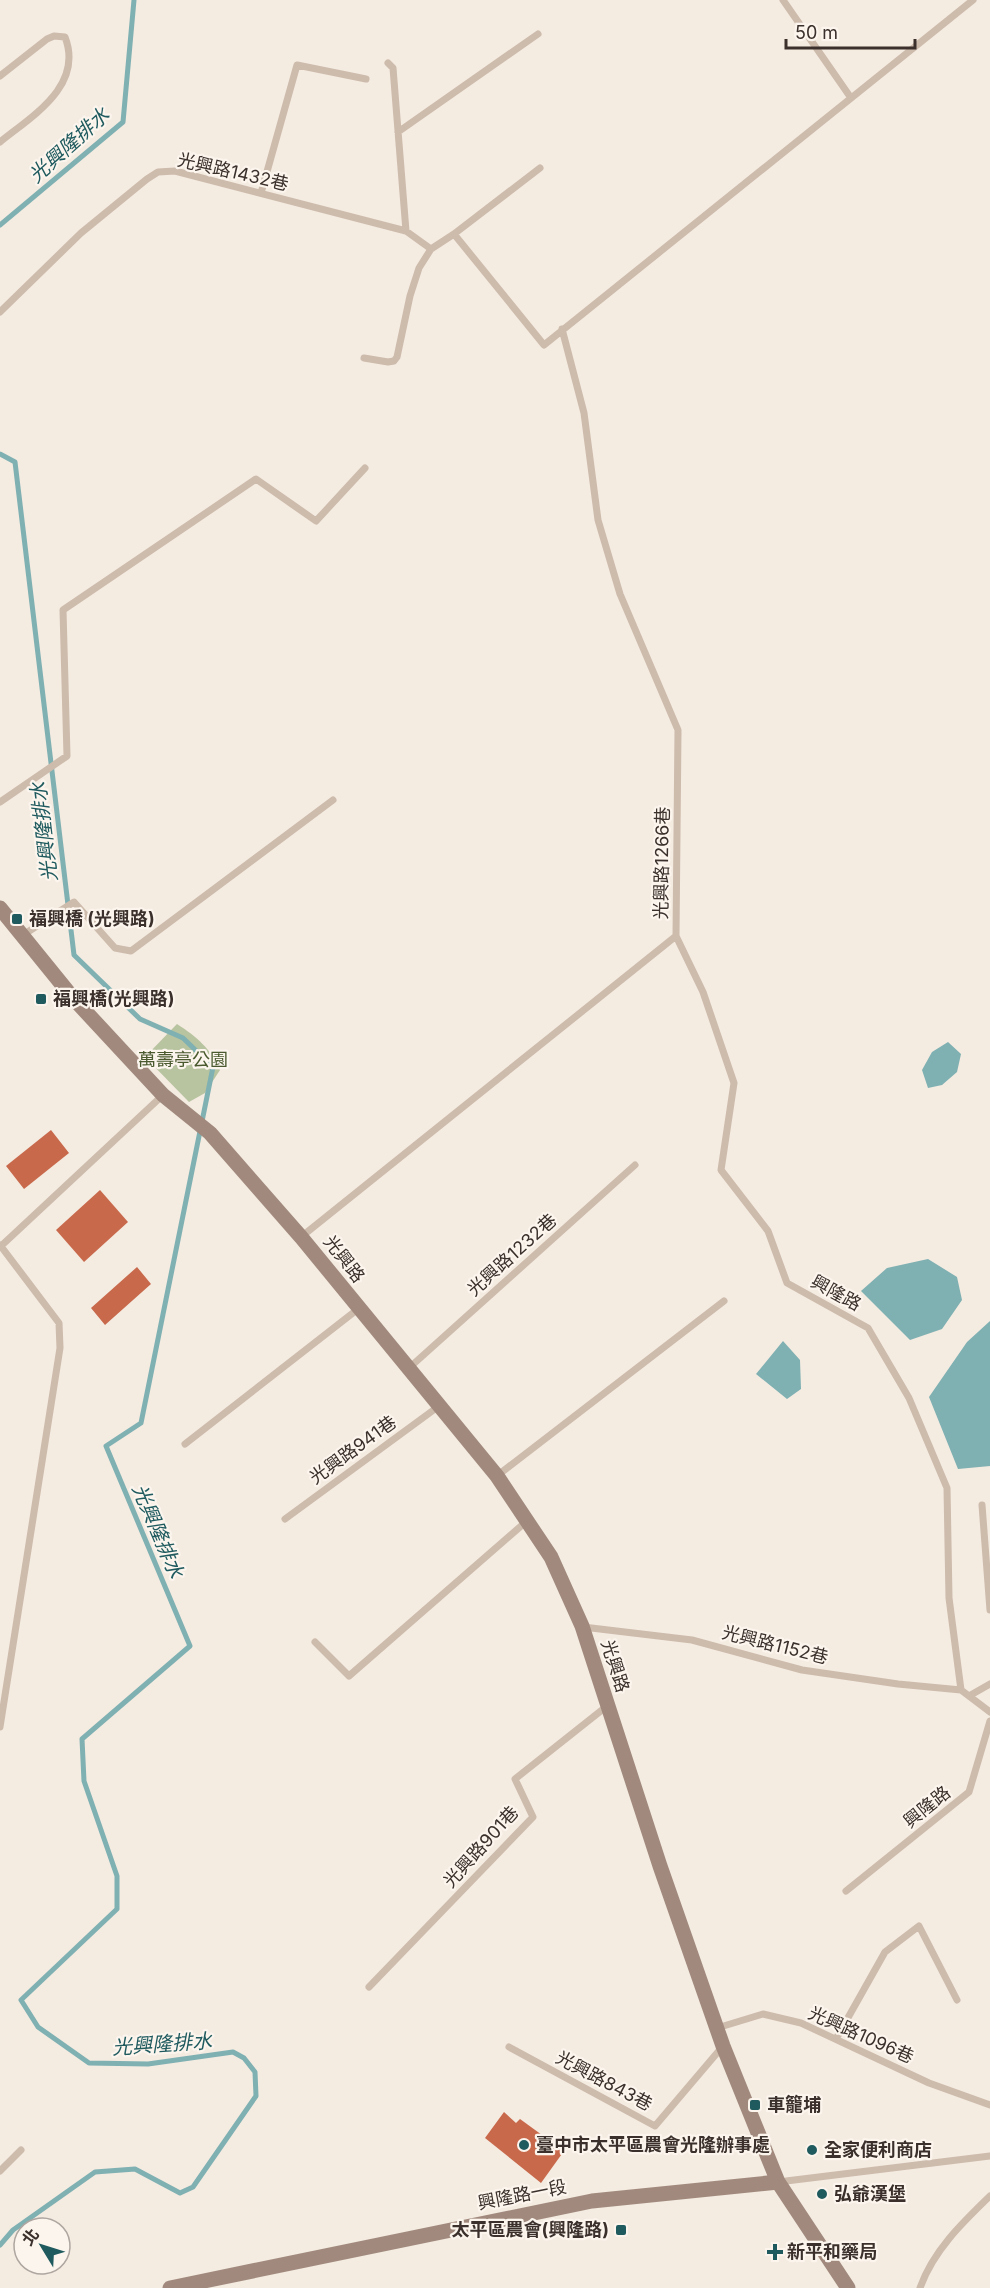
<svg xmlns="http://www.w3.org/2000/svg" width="990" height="2288" viewBox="0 0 990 2288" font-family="Inter,'Noto Sans TC',sans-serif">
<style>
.green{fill:#b8c4a0}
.water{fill:#7fb0b2}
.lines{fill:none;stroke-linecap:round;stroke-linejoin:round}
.stream{stroke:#7fb0b2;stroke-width:5}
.building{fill:#c8694b}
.lane{stroke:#cdbbac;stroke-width:7}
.secondary{stroke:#a18a7d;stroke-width:15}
.poi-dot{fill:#1f5a5e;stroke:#fbf5ee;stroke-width:2}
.labels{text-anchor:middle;stroke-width:4.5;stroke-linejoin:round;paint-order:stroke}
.street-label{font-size:18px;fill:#3b302b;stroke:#fbf5ee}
.poi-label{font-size:18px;font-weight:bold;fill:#3b302b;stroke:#fbf5ee;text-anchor:start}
.park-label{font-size:18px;fill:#4a5a2e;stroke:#fbf5ee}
.water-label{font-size:20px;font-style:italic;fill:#1f5a5e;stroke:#fbf5ee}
</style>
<rect width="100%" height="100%" fill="#f4ebe1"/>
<!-- green -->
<path class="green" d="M177,1024C197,1037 210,1048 220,1070L205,1093L189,1102L145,1057Z"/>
<!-- water -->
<path class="water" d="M948,1042L961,1054L957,1072L942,1085L928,1088L922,1070L932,1052Z
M928,1259L957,1277L962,1300L942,1329L910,1340L861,1291L887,1268Z
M990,1321V1466L958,1469L929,1397L967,1342Z
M783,1341L800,1360L801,1389L787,1399L756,1374Z"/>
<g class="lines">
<!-- stream -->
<path class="stream" d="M0,225L123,122L134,0
M0,454L15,462L74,955L140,1019L183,1038L213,1067L141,1423L106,1446L190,1646L82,1739L84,1781L117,1876V1909L21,2000L38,2027L89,2063L148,2064L233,2052L244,2058L255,2072L256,2096L193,2187L180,2193L135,2169L95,2172L13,2230L0,2245"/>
</g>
<!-- building -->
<path class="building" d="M51,1130L69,1153L24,1189L6,1166Z
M100,1190L128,1222L84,1262L56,1230Z
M137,1267L151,1284L105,1325L91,1308Z
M504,2112L516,2123L520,2119L564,2151L541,2183L485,2138Z"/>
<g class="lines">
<!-- lane -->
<path class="lane" d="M783,0L851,98
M388,63L393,68L406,231
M0,76L47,39L54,36L65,37C84,86 32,116 0,142
M398,132L538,34
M261,193L297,65L366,79
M454,234L544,345L973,0
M0,312L81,233L147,179L158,172L175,171L406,231L431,249
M364,358L388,362L394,361L397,357L410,296L419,268L431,249L454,234L540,168
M0,802L67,756L63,610L256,479L316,521L365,468
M23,935L74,902L115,948L131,951L333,800
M676,936L703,992L734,1083L721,1170L768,1231L787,1283L868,1328L909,1398L947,1488L949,1598L961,1690
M301,1237L676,936L678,730L620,594L598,520L584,413L562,329
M0,1245L59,1323L60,1348L0,1727
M0,1247L163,1095
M409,1368L635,1165
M185,1444L358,1309
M498,1475L724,1301
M982,1505L990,1610
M285,1519L439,1406
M583,1627L692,1640L802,1670L898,1684L961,1690
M315,1642L349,1676L528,1520
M961,1690L990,1712
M969,1696L990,1684
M846,1891L969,1792L990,1721
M369,1987L533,1817L515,1779L607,1706
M717,2028L763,2014L801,2023L929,2083L990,2105
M836,2039L885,1952L919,1926L957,2000
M509,2047L655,2126L723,2046
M0,2171L21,2150
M778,2182L990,2156
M920,2288C933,2251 962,2223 990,2196"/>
<!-- secondary -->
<path class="secondary" d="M0,908L73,998L163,1095L210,1133L301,1237L497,1476L551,1557L582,1626L660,1866L723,2046L778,2182L848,2288
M170,2288L592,2201L778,2182"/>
</g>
<!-- markers -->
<g class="poi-dot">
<rect x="11" y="913" width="12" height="12" rx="3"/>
<rect x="35" y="993" width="12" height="12" rx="3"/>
<rect x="749" y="2099" width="12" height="12" rx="3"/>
<circle cx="524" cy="2145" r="6"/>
<circle cx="812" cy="2150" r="6"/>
<circle cx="822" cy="2194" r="6"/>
<rect x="615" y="2224" width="12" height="12" rx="3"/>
<path d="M772 2243h6v6h6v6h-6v6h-6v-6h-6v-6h6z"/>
</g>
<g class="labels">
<!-- street labels -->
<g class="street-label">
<text transform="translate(233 172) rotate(13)" y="6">光興路1432巷</text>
<text transform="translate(662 863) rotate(-89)" y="6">光興路1266巷</text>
<text transform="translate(512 1255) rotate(-42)" y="6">光興路1232巷</text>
<text transform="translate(344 1259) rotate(52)" y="6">光興路</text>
<text transform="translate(836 1293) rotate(29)" y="6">興隆路</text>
<text transform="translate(353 1450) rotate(-36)" y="6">光興路941巷</text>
<text transform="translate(775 1645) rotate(14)" y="6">光興路1152巷</text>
<text transform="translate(615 1666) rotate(72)" y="6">光興路</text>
<text transform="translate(927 1807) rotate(-39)" y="6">興隆路</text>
<text transform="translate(481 1847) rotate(-48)" y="6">光興路901巷</text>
<text transform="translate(861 2035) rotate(24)" y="6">光興路1096巷</text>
<text transform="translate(604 2081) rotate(28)" y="6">光興路843巷</text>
<text transform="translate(522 2195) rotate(-11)" y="6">興隆路一段</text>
</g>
<!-- poi labels -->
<g class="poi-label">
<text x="29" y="925">福興橋 (光興路)</text>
<text x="53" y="1005">福興橋(光興路)</text>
<text x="767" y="2111">車籠埔</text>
<text x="536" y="2151">臺中市太平區農會光隆辦事處</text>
<text x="824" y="2156">全家便利商店</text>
<text x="834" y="2200">弘爺漢堡</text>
<text x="609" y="2236" text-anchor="end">太平區農會(興隆路)</text>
<text x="787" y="2258">新平和藥局</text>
</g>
<!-- park labels -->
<g class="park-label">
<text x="183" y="1066">萬壽亭公園</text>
</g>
<!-- water labels -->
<g class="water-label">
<text transform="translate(69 145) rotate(-42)" y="7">光興隆排水</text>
<text transform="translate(44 832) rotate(-97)" y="7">光興隆排水</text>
<text transform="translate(158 1531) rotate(67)" y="7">光興隆排水</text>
<text transform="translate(162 2044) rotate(-4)" y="7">光興隆排水</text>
</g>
</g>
<!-- north arrow -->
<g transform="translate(42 2246) rotate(308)"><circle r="28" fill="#fbf5ee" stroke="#aea6a0" stroke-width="1.5"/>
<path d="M0-4.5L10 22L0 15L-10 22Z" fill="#1f5a5e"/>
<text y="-9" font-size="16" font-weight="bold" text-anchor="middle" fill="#3b302b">北</text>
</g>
<!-- scale -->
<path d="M786 39v9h129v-9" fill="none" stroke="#3b302b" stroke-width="3"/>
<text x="795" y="39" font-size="18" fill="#3b302b" stroke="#fbf5ee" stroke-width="4.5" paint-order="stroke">50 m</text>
</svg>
